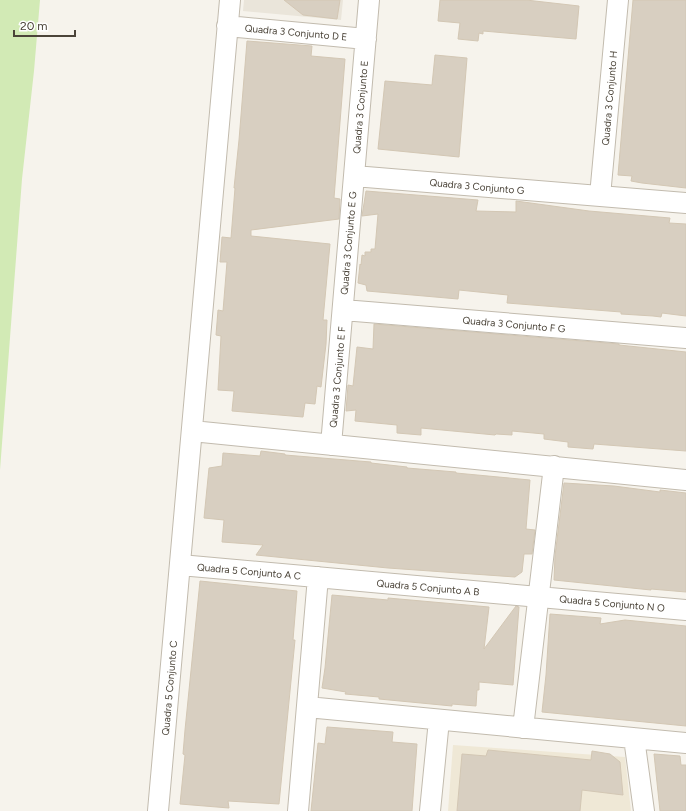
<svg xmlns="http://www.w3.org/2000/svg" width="686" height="811" viewBox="0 0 686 811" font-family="Figtree,sans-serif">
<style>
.residential{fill:#eae5da}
.education{fill:#efe8d6}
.green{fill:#d2eab5}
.building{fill:#d8cfc1;stroke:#d3c7b4}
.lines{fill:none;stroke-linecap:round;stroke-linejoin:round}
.street-casing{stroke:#c2bbae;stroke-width:22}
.street{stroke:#fff;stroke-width:20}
.labels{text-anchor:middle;stroke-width:3;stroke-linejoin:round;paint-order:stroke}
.street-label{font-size:10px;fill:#4b4439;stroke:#fff}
</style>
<rect width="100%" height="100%" fill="#f6f3ec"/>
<!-- residential -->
<path class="residential" d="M244,0H343L341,20L243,11Z"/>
<!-- education -->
<path class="education" d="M453,745L625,757L631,811H448Z"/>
<!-- green -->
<path class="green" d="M0,0H40L34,71L22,179L0,470Z"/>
<!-- building -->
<path class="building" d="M284,0H340L337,19L303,15Z
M440,0H526L579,6L576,39L483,31V34L479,33L478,41L458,39L460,23L438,21Z
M633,0H686V188L642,183L631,181L632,176L618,175Z
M247,41L312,46L311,56L345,59L334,198L340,199L339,219L251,230V236L330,244L323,320H327L326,344L321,387L317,386L315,404L305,403L303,417L232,411L234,391L218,390L221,336L216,335L218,310L223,311L227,262H220L222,237L231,238L235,188H234L239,140Z
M435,55L467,58L459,157L378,149L385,81L432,85Z
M366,191L478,200L476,211L516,212V201L589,211L670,218L669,223L686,224V316L662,313L661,317L653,316L621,314V312L507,303L508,295L459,290L458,299L367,291L366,285L358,283L360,264L361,265L362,255L365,256V252H371V249H375L378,214L362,216Z
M374,324L619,344V345L686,352V451L594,444L593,449L568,447V442L544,439V434L512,431V435L496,434L495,435L421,428V435L397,433V425L355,421L356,410L346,411L348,385L353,386L357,347L373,349Z
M261,451L285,454V455L371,462V463L407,467V468L456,472V473L530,480L526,529L535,530L532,554H524L522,572L515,577L388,568L256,555L263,545L222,542L224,520L204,518L209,468L222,466L223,453L260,456Z
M564,483L614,486L660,492V490L686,493V592L651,589V590L554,580L555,556Z
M200,581L297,591L293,640H295L279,804L228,801L229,808L180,804L185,755L183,754L185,730Z
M332,595L388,600V598L489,607L484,649L516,606L519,607L513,685L479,682V690H477L476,706L452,704V706L379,699V697L345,694L346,692L322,688L325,668Z
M550,614L601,618L600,624L625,620L686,626V726L542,712L546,675Z
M327,727L393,732L392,742L417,744L412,811H311L318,743L325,744Z
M488,750L591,760L592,751L610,754L620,762L623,795L582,790L580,811H457L462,754L486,756Z
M654,754L680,756L681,765H686V811H660Z"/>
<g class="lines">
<defs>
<path id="street" d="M227,26L366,39
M354,176L686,203
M600,196L618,0
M343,310L686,338
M192,431L686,480
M331,445L369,0
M180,565L686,610
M307,707L686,743
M523,728L554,466
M634,738L644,811
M158,811L230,0
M298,811L318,577
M430,811L439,720"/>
</defs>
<!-- street casing -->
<use href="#street" class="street-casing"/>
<!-- street -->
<use href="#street" class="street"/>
</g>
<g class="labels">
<!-- street labels -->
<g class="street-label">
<text transform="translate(296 32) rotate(5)" y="4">Quadra 3 Conjunto D E</text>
<text transform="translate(609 98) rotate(-85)" y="4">Quadra 3 Conjunto H</text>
<text transform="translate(360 107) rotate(-85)" y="4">Quadra 3 Conjunto E</text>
<text transform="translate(477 186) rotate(5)" y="4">Quadra 3 Conjunto G</text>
<text transform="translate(348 243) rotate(-85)" y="4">Quadra 3 Conjunto E G</text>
<text transform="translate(514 324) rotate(5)" y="4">Quadra 3 Conjunto F G</text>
<text transform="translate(337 377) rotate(-85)" y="4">Quadra 3 Conjunto E F</text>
<text transform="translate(249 571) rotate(5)" y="4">Quadra 5 Conjunto A C</text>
<text transform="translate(428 587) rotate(5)" y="4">Quadra 5 Conjunto A B</text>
<text transform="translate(612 603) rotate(5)" y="4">Quadra 5 Conjunto N O</text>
<text transform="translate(169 688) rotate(-85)" y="4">Quadra 5 Conjunto C</text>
</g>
</g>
<!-- scale -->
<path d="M14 30v6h61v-6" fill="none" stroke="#4b4439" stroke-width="2"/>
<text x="20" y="30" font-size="12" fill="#4b4439" stroke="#ffffff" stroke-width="3" paint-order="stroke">20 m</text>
</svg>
